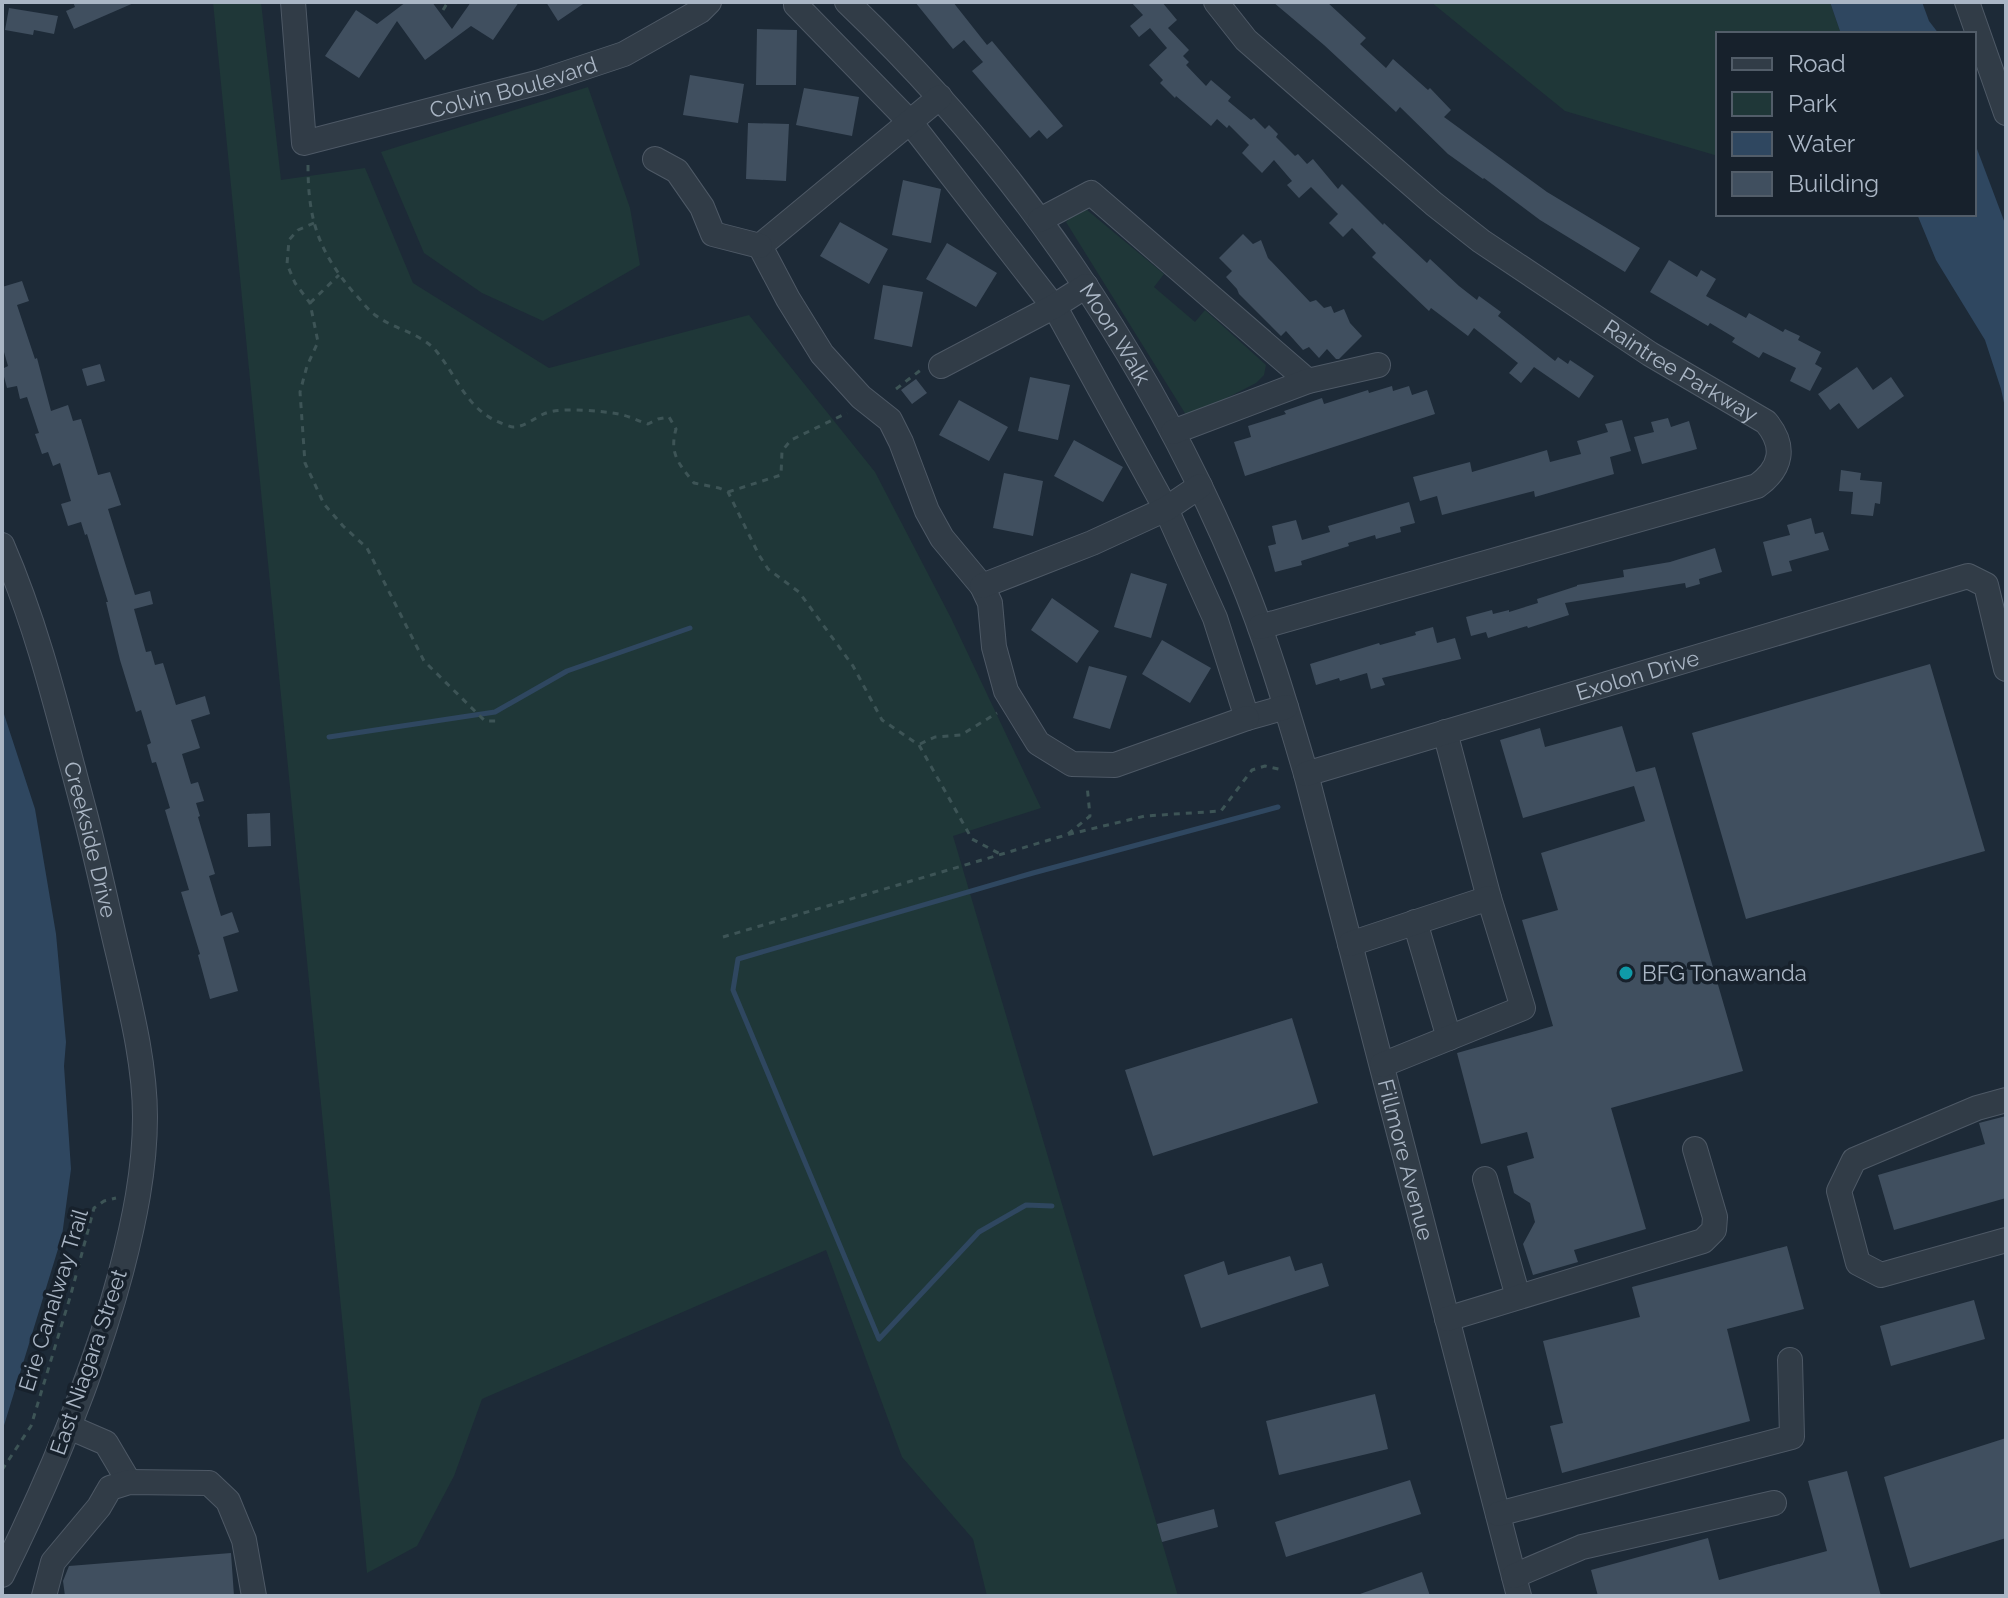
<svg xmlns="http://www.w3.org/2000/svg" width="2008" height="1598" viewBox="0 0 2008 1598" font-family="Raleway,sans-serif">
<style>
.green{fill:#1f3738}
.water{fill:#2f4760}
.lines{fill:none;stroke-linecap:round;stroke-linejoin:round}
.stream{stroke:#2f4760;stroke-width:5}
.building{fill:#404f5f}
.minor-casing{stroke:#4e5966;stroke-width:26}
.path{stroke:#3d5456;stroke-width:3;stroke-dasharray:6 6;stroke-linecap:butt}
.minor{stroke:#313c47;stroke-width:24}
.culture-dot{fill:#0f9aa8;stroke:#17212c;stroke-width:3}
.labels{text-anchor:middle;stroke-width:7;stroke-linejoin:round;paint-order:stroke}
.street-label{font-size:22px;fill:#aab6c5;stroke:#17212c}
.poi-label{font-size:22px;fill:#aab6c5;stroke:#17212c;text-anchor:start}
</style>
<rect width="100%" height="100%" fill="#1d2a37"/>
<!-- green -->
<path class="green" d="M213,2H261L281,180L365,168L413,283L549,368L749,315L875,472L951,618L1041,808L953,836L1178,1596H987L973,1539L902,1457L826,1250L482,1399L454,1476L417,1546L367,1573Z
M1431,2H1830L1841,34H1718V156L1565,111Z
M588,87L630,208L640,265L543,321L482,293L424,253L381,152Z
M1087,210L1164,274L1154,287L1195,322L1205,310L1266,365L1264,375L1256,383L1188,418L1066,222L1072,216Z"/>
<!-- water -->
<path class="water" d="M1830,2H1922L1929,21L1939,34H1841Z
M1974,141L2006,226V412L2001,389L1985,340L1936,260L1917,214H1974Z
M2,708L35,809L56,934L66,1042L64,1066L71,1169L62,1236L2,1432Z"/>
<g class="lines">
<!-- stream -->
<path class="stream" d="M329,737L495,712L567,671L690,628
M1052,1206L1026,1205L979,1232L879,1339L733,990L738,959L1033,873L1278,807"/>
</g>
<!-- building -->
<path class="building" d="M73,2H136L74,29L66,11L75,7Z
M406,2H432L452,29L471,2H519L493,40L471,26L425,60L397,21L359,78L325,56L356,10L377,24Z
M546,2H586L558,21Z
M915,2H953L987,45L992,41L1063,126L1047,139L1039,130L1030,138L972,71L983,62L964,40L953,49Z
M1131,2H1162L1177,20L1168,28L1189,50L1183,56L1189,62L1186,65L1206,86L1211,80L1231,97L1228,101L1251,120L1254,118L1265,129L1269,125L1278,134L1276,137L1295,156L1298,154L1307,164L1313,159L1338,189L1342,184L1383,225L1384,223L1427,263L1430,259L1459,286L1477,300L1479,296L1501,312L1498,316L1555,361L1558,357L1568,364L1570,360L1594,376L1579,398L1534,367L1521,383L1509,373L1518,363L1474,328L1468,336L1431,308L1429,311L1372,257L1376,253L1352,228L1343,237L1329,223L1338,214L1311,187L1299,198L1287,185L1292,181L1274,160L1262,173L1242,153L1249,145L1229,125L1227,128L1217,119L1211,126L1176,96L1175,98L1160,83L1163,80L1149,65L1167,48L1150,28L1139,37L1130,26L1143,15Z
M1273,2H1327L1366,38L1360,44L1386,68L1393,59L1428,90L1430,88L1451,110L1444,117L1547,192L1640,248L1625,272L1540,220L1484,178L1483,179L1448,154L1400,107L1396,112L1324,45Z
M9,8L58,16L54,34L34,30L33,35L5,30Z
M757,29L797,30L796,85H756Z
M690,75L744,84L738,123L683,115Z
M804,88L859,97L852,136L796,125Z
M748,123L789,124L786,181L746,179Z
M903,180L941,189L931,243L892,235Z
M840,222L888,249L869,284L820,256Z
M1243,234L1253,244L1261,240L1268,258L1310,302L1316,300L1324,308L1331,306L1334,313L1344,309L1350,323L1362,336L1339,359H1336L1327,349L1319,358L1309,347L1303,350L1286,331L1281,336L1239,294L1237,289L1226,277L1232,271L1219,258Z
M947,243L997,273L976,307L926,279Z
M1669,260L1697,277L1701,270L1716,279L1706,296L1746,318L1749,313L1783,332L1785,329L1800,336L1798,340L1821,352L1815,364L1822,368L1810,391L1790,381L1796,368L1763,352L1759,358L1732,342L1735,338L1710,323L1708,326L1650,292Z
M22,281L29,301L17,305L35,359L37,358L51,411L68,405L73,421L81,419L98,475L110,472L121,505L108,509L135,595L150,591L153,604L134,609L146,652L151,651L155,665L163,663L176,705L205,696L210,714L191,720L200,748L182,754L191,784L198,782L204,801L196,803L200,816L198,817L215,874L209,876L221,916L232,912L239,932L223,937L238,991L210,999L198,955L200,954L181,892L189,890L165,810L170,808L156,762L152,763L147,745L151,743L141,710L136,712L120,660L106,602H108L87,534L85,535L81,522L68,526L61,504L71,501L60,463L53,466L48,452L42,454L35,434L39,433L27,397L20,399L17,386L7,388L2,369L8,366L2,345V287Z
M883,285L923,292L912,347L874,339Z
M100,364L105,381L87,386L82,369Z
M1857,367L1873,390L1891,377L1904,396L1858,429L1839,403L1830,410L1818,394Z
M1030,377L1070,385L1058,440L1018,431Z
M916,379L927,393L912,404L901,390Z
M1392,386L1393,391L1409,386L1412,395L1427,390L1435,414L1245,476L1234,442L1251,437L1248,426L1286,414L1284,411L1322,398L1324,404L1368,390L1369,393Z
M959,400L1008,427L989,461L939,435Z
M1668,418L1671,427L1689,421L1697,449L1642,464L1634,437L1654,432L1651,422Z
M1622,420L1631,451L1610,457L1614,474L1535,497L1534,491L1442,515L1437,496L1420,501L1413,477L1470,462L1472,472L1547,450L1550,462L1581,454L1577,441L1608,432L1605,424Z
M1074,440L1123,467L1103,502L1054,476Z
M1841,470L1861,473L1860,480L1882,482L1880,504L1875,503L1873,516L1851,514L1853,492L1839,491Z
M1004,473L1043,481L1033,536L993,528Z
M1409,502L1415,523L1400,527L1401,532L1376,539L1375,535L1348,543L1349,546L1301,561L1302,565L1275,572L1268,546L1276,544L1272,526L1296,520L1302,540L1330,532L1328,526Z
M1811,518L1815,534L1823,532L1829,550L1789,561L1792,571L1772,576L1763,542L1790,535L1787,525Z
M1715,548L1722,572L1699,579L1700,584L1686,588L1685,583L1565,603L1569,615L1528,628L1527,626L1488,638L1486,632L1471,636L1466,617L1492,610L1493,614L1509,610V612L1538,603L1537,599L1577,586V585L1624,577L1623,570L1670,562Z
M1131,573L1167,584L1151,638L1114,627Z
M1052,598L1099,631L1077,663L1031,630Z
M1433,627L1437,643L1455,638L1461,659L1382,678L1385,685L1371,689L1367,673L1340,681L1339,678L1316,685L1310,664L1379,643L1380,645L1416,635L1415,632Z
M1162,640L1211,668L1190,703L1142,674Z
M1930,664L1985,851L1746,919L1692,733Z
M1089,666L1127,676L1110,729L1073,718Z
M1622,726L1636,772L1655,767L1743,1071L1611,1108L1646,1229L1574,1250L1578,1262L1533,1275L1523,1244L1535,1222L1530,1203L1514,1193L1507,1166L1534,1158L1527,1132L1481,1144L1457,1053L1553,1026L1522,920L1558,910L1541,853L1645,821L1634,786L1523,818L1500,740L1540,728L1545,747Z
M270,813L271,846L248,847L247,814Z
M1292,1018L1318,1103L1153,1156L1125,1070Z
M2006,1116V1198L1894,1230L1878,1175L1985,1144L1979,1123Z
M1787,1246L1804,1309L1727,1329L1750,1421L1562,1473L1550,1426L1563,1423L1543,1341L1640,1317L1632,1287Z
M1290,1256L1295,1271L1322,1263L1329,1286L1201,1328L1184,1275L1224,1261L1228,1275Z
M1974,1300L1985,1339L1891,1366L1880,1326Z
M1375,1394L1388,1449L1279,1475L1266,1421Z
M2006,1438V1538L1910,1568L1884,1477Z
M1847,1471L1881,1596H1598L1591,1570L1708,1538L1719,1580L1827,1551L1808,1481Z
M1410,1480L1421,1514L1286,1557L1275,1522Z
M1214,1509L1218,1527L1162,1542L1157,1524Z
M231,1553L234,1596H65L63,1581L69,1566Z
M1422,1572L1430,1596H1360V1594Z"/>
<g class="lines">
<defs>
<g id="minor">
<path id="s1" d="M293,2L304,143L540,82L624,54L700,11L709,2"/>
<path id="s2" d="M847,2C1016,163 1149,357 1239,573C1266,638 1286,706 1306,774L1519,1596"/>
<path id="s3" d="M1216,2L1246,40L1434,204L1481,241L1650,354L1766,422C1786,446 1782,468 1757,486L1260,627"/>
<path d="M1967,2L2006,113"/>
<path d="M796,5L910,122L1057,311L1166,509L1215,618L1247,718L1286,707"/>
<path d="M940,97L760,246L788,299L822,354L861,397L890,420L901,442L927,511L942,538L982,586L990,603L994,647L1006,691L1038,743L1072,764L1115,765L1247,718"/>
<path d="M655,159L677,171L702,207L713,234L760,246"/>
<path d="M1040,220L1091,193L1308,381"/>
<path d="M941,366L1053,307L1086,286"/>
<path d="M1173,432L1308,381L1378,365"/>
<path id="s4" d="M2,545C39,630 60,721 84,810C97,859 107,908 119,957C131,1009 145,1064 145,1117C145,1170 134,1222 121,1272C93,1377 50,1478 2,1575"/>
<path d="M982,586L1092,543L1166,509L1200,486"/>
<path d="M1445,732L1489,898"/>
<path id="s5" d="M1306,774L1968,576L1986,585L2006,669"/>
<path d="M1415,922L1449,1038"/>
<path d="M1350,944L1489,898L1523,1008L1382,1065"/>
<path d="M2006,1100L1977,1108L1854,1160L1839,1191L1858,1263L1881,1275L2006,1240"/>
<path d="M1485,1179L1518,1297"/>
<path d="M1447,1319L1703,1241L1714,1230L1715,1217L1695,1149"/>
<path d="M69,1427L106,1443L129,1482"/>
<path d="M1498,1514L1792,1437L1790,1360"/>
<path d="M1514,1576L1582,1547L1774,1503"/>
<path d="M44,1596L53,1562L99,1507L110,1488L129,1482L209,1483L228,1501L244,1540L254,1596"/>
</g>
</defs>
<!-- minor casing -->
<use href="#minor" class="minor-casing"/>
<!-- path -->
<path class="path" d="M443,10L448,2
M308,165C308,219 318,251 354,293C361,300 367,309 375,315C395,330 420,332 437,352C458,378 467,410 501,423C503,424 511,427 513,427C526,427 535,417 546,413C562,407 602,411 619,414C629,416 638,421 648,424L658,419L669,417L676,429C669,454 679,464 694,483L719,488L728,492L759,555L768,569L799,592L853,666L882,720L919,745L972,839L1002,855
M314,223L298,230L289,240L287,264L295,283L310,303L318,342L307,366L300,392L305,463L324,504L343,526L367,548L424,661L485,721H499
M310,303L339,275
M896,389L922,369
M728,492L781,475L782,451L791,440L847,413
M920,744L935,737L961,735L997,713
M1068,834L1090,816L1087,785
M723,937L1066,835L1145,816L1221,811L1252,770L1265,766L1283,770
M2,1470L31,1426L71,1294L94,1208L104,1201L116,1198"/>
<!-- minor -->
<use href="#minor" class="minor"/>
</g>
<!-- markers -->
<circle class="culture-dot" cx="1626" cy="973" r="8"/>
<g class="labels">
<!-- street labels -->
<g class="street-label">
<text dy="8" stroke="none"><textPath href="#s1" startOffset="358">Colvin Boulevard</textPath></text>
<text dy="8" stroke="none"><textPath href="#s2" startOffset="428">Moon Walk</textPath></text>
<text dy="8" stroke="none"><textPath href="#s3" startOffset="596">Raintree Parkway</textPath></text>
<text dy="8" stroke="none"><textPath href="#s5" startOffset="346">Exolon Drive</textPath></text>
<text dy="8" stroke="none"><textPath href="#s4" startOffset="308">Creekside Drive</textPath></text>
<text dy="8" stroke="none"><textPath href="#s2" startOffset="1308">Fillmore Avenue</textPath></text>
<text transform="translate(53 1300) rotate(-73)" y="8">Erie Canalway Trail</text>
<text transform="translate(88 1362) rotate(-71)" y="8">East Niagara Street</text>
</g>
<!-- poi labels -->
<g class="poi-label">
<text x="1642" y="981">BFG Tonawanda</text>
</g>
</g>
<!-- border -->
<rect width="2008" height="1598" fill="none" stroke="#aab6c5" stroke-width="8"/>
<!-- legend -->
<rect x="1716" y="32" width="260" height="184" fill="#17212c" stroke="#525d69" stroke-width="2"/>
<rect x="1732" y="58" width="40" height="12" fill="#313c47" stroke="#525d69" stroke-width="2"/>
<text x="1788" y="72" font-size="24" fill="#aab6c5">Road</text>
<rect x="1732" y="92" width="40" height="24" fill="#1f3738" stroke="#525d69" stroke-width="2"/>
<text x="1788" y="112" font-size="24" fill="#aab6c5">Park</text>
<rect x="1732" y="132" width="40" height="24" fill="#2f4760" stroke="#525d69" stroke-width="2"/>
<text x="1788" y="152" font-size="24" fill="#aab6c5">Water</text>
<rect x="1732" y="172" width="40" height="24" fill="#404f5f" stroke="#525d69" stroke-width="2"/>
<text x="1788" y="192" font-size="24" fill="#aab6c5">Building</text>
</svg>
